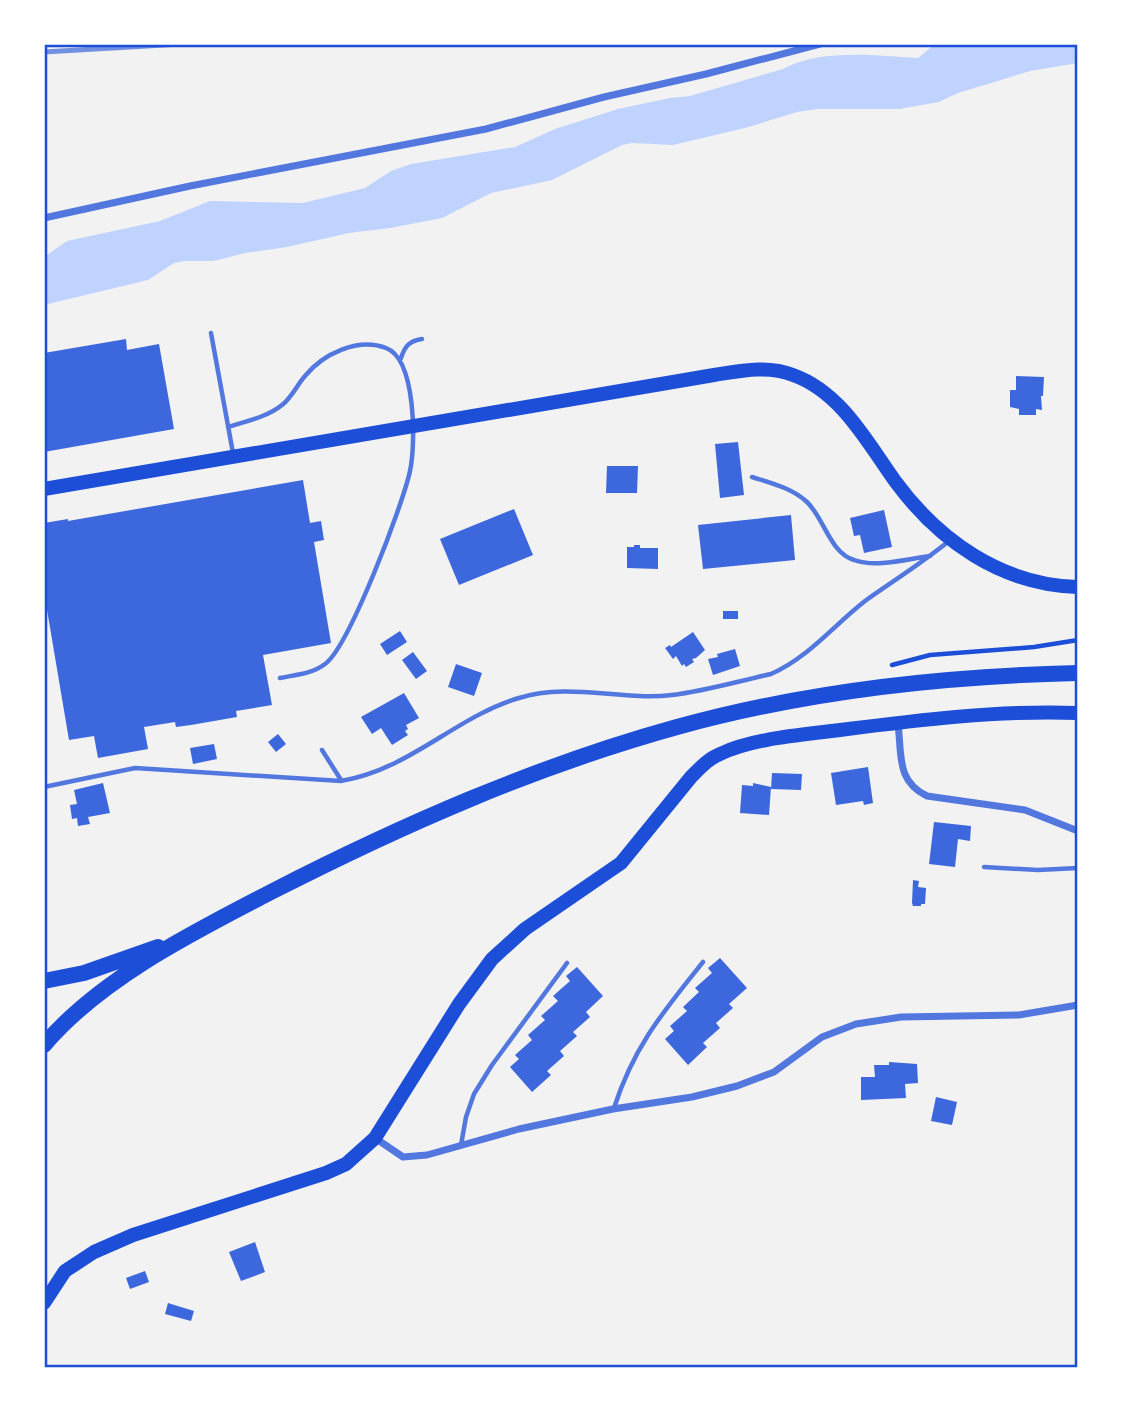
<svg xmlns="http://www.w3.org/2000/svg" width="1122" height="1412" viewBox="0 0 1122 1412" font-family="'Noto Sans',sans-serif">
<style>
.water{fill:#bfd3fe}
.building{fill:#3d67dc}
.lines{fill:none;stroke-linecap:round;stroke-linejoin:round}
.path{stroke:#1d4ed8;stroke-width:4.5}
.service{stroke:#5277de;stroke-width:4.5}
.minor{stroke:#5277de;stroke-width:7}
.secondary{stroke:#1d4ed8;stroke-width:14}
.primary{stroke:#1d4ed8;stroke-width:16}
.rail{stroke:#7290e2;stroke-width:5}
.neatline{fill:none;stroke:#1d4ed8;stroke-width:2.5}
</style>
<rect width="100%" height="100%" fill="#f2f2f2"/>
<!-- water -->
<path class="water" d="M935,44H1078V63L1030,71L958,93L939,102L899,109H817L797,112L745,128L673,145L632,143L622,145L552,180L491,193L442,218L390,228L349,233L287,247L245,253L214,261H184L174,263L148,280L44,305V257L67,241L160,221L210,201L303,203L365,188L391,171L411,164L515,147L555,129L618,109L670,98L690,96L783,69C822,48 876,56 918,58Z"/>
<!-- building -->
<path class="building" d="M126,339L127,350L159,344L174,429L44,452V353Z
M1016,376L1044,377L1043,396H1041L1042,410L1036,409V415H1019V409L1010,407V390H1016Z
M738,442L744,495L720,498L715,444Z
M607,466H638L637,493H606Z
M303,480L310,523L321,521L324,540L314,542L331,643L263,655L272,705L236,711L237,717L191,725L176,727L175,722L144,727L148,749L98,758L94,736L69,740L44,592V523L68,519V521Z
M514,509L533,555L459,585L440,539Z
M884,510L892,547L864,553L860,535L854,536L850,518Z
M791,515L795,560L703,569L698,525Z
M634,545H640V548H658V569L627,568V547H634Z
M723,611H738V619H723Z
M400,631L407,642L387,655L380,644Z
M693,632L705,650L696,658L692,659L694,662L686,667L684,664L682,666L676,656L673,659L665,648L670,645L671,647Z
M735,649L740,666L713,675L708,659L718,657L717,654Z
M413,652L427,671L416,679L402,660Z
M456,664L482,673L474,696L448,687Z
M404,693L419,718L406,725L408,729L405,731L408,735L392,745L381,728L372,734L361,717Z
M278,734L286,744L276,752L268,742Z
M214,744L217,759L193,764L190,748Z
M868,767L873,803L864,805L863,801L836,805L831,773Z
M772,773L802,774L801,790L771,789Z
M103,783L110,813L88,817L90,824L78,826L77,818L72,819L70,805L77,804L74,790Z
M753,783L771,787L769,815L740,813L742,785L753,786Z
M934,822L971,826L970,841L958,839L955,867L929,864Z
M913,880L919,881L918,887L926,888L925,904H921V906H913L912,903Z
M720,958L747,988L729,1004L733,1008L716,1023L720,1028L703,1043L707,1047L688,1065L665,1039L674,1031L670,1026L687,1011L683,1007L699,992L695,988L712,973L708,968Z
M577,967L603,996L586,1012L590,1017L573,1032L577,1036L560,1051L564,1056L547,1071L551,1075L532,1092L510,1067L519,1059L515,1055L532,1040L528,1035L545,1020L541,1016L558,1001L553,996L570,981L566,976Z
M889,1062L917,1064L918,1083L905,1084L906,1098L861,1100V1077H875L874,1065H889Z
M936,1097L957,1102L952,1125L931,1121Z
M255,1242L265,1272L241,1281L229,1252Z
M145,1271L149,1282L130,1289L126,1278Z
M168,1303L194,1311L191,1321L165,1314Z"/>
<g class="lines">
<!-- path -->
<path class="path" d="M892,665L930,655L1034,647L1078,640"/>
<!-- service -->
<path class="service" d="M211,333L233,453
M401,358C405,346 409,341 422,339
M228,427C247,421 267,417 282,405C292,397 297,385 305,376C323,354 358,337 386,348C416,359 416,443 410,471C403,504 349,647 325,664C312,674 295,675 280,678
M752,477C771,483 792,488 807,502C824,518 830,553 854,560C876,568 907,559 930,556
M322,750L341,780
M44,787L135,768L341,781C411,769 455,717 519,698C569,682 621,701 672,695C705,691 739,681 771,674C808,658 834,625 865,601C893,581 922,563 949,541
M984,867L1038,870L1078,868
M614,1108C634,1046 663,1012 703,962
M461,1145L466,1117L474,1094L492,1065L567,963"/>
<!-- minor -->
<path class="minor" d="M44,218L190,186L486,129L604,97L706,74L820,44
M898,724C902,755 896,781 927,796L1025,810L1078,831
M375,1138L403,1157L427,1155L519,1129L613,1109L692,1097L737,1086L774,1072L822,1037L856,1024L901,1017L1019,1015L1078,1005"/>
<!-- secondary -->
<path class="secondary" d="M44,489L714,375C740,371 767,365 793,375C841,392 867,442 895,481C939,541 1002,585 1078,587
M44,1303L65,1271L94,1252L133,1235L326,1173L346,1164L375,1138L459,1004L492,959L525,929L621,863L691,777C700,768 708,759 720,754C754,738 802,735 840,730C918,720 999,710 1078,713"/>
<!-- primary -->
<path class="primary" d="M44,981L84,973L158,947
M44,1045C101,978 194,932 271,892C402,825 536,766 677,727C807,691 944,676 1078,673"/>
<!-- rail -->
<path class="rail" d="M44,52L181,44"/>
</g>
<!-- border -->
<rect width="1122" height="1412" fill="none" stroke="#ffffff" stroke-width="91"/>
<rect x="46" y="46" width="1030" height="1320" class="neatline"/>
</svg>
